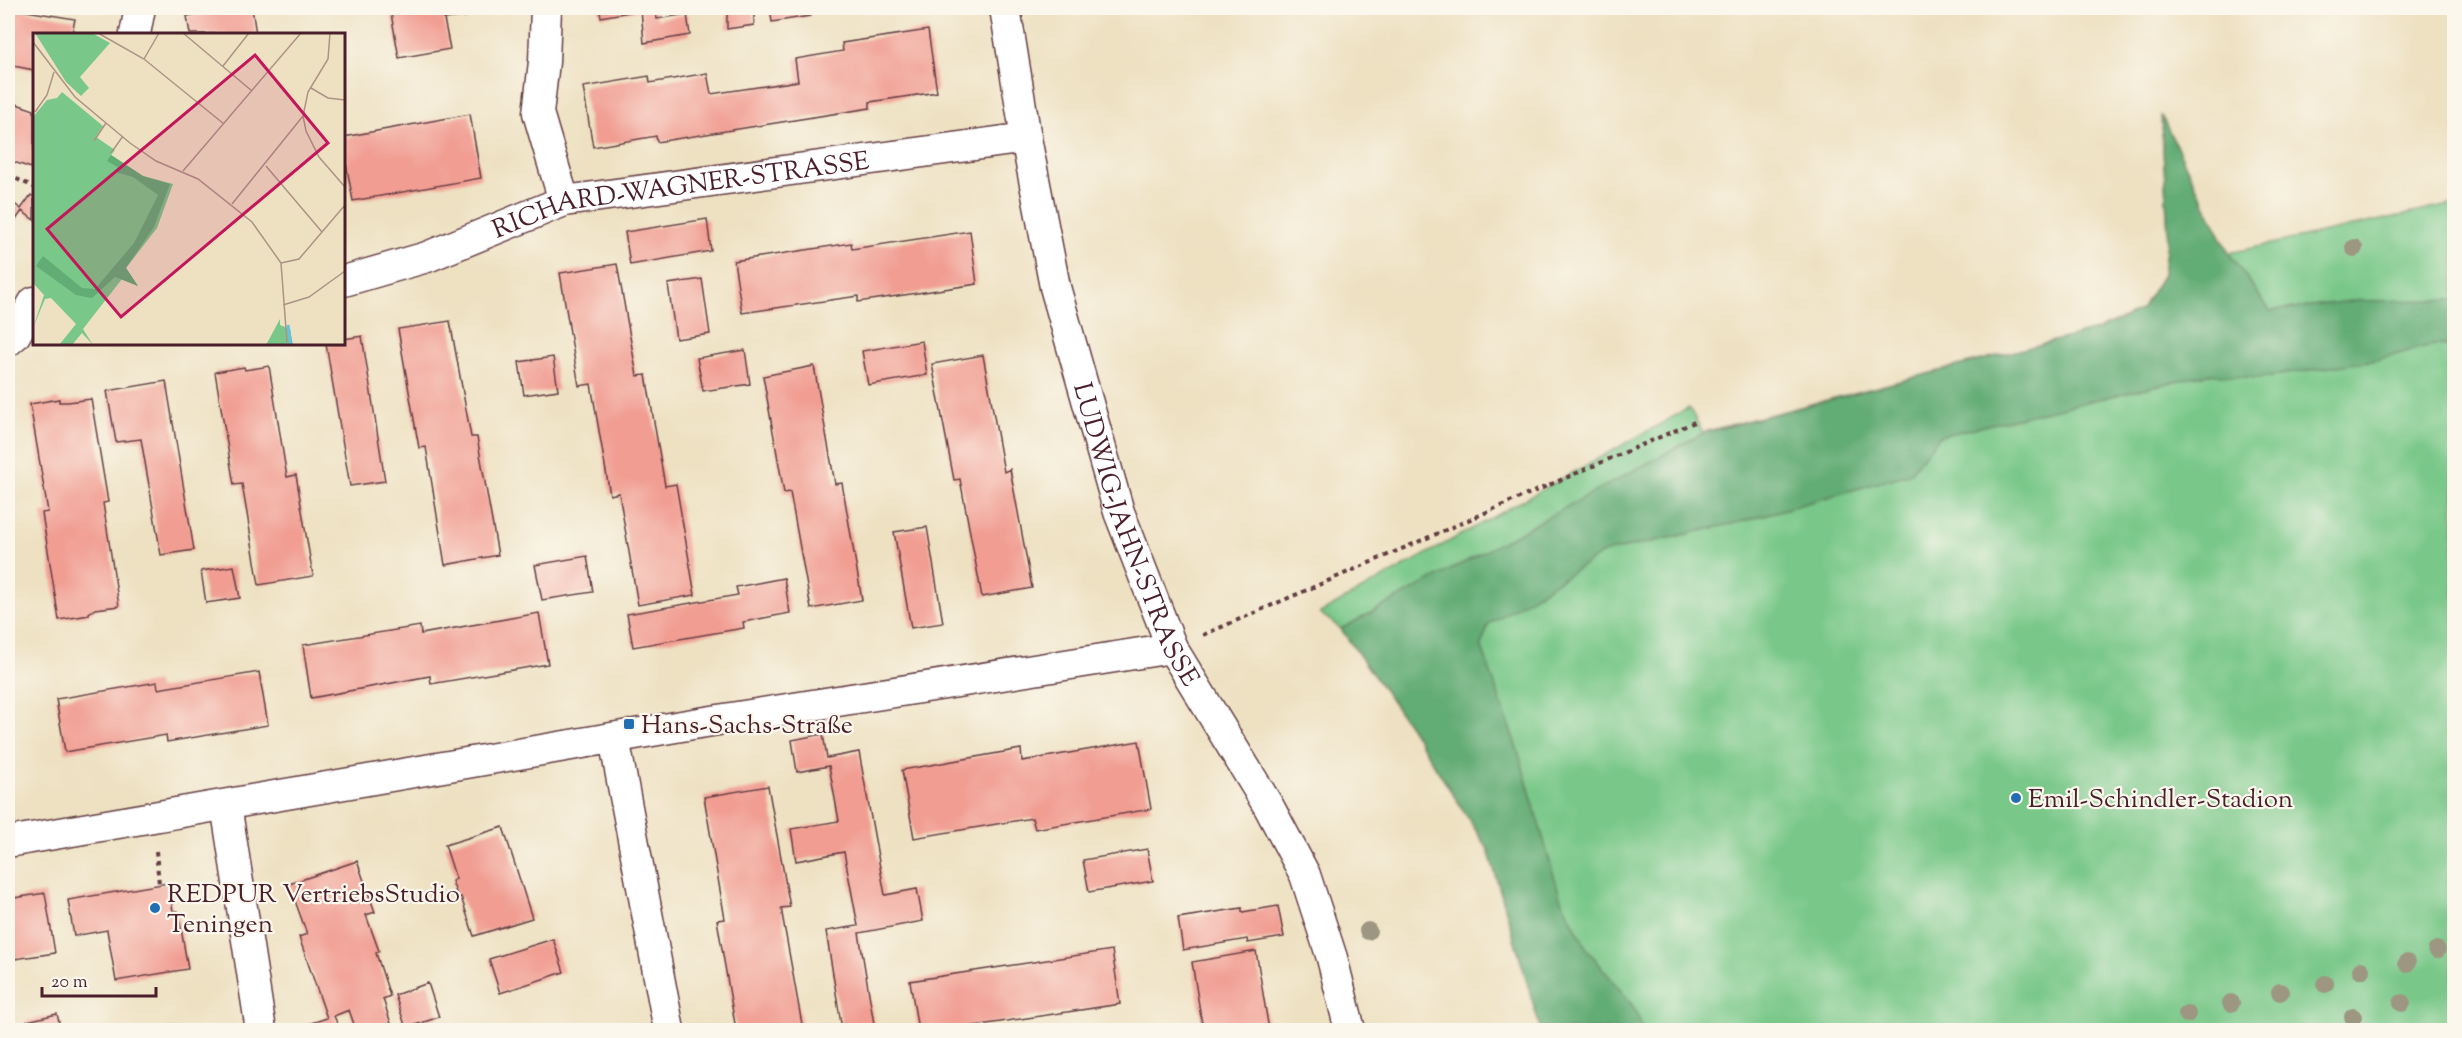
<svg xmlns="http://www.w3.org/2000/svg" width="2462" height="1038" viewBox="0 0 2462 1038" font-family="'Sorts Mill Goudy',serif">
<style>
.green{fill:#79c889;stroke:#62745a;stroke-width:1.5}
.forest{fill:#62ac75;stroke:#566650;stroke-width:1.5}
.building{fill:#f19d92}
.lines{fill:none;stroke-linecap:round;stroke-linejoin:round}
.minor-casing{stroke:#633c42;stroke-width:33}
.path{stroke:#633c42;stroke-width:4;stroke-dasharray:4.5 4.5;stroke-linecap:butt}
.minor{stroke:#fff;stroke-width:30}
.tree{fill:#9d9781}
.poi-dot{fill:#1f6fb2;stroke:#fbf7ec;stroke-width:2}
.labels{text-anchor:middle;stroke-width:4.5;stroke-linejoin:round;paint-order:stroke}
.street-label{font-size:26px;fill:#4a1f2b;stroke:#fbf7ec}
.poi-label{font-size:26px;fill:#4a1f2b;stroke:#fbf7ec;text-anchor:start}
.inset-river{fill:none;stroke:#65c0e2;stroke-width:3}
.inset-road{fill:none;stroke:#ac9386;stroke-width:1.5}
.view{fill:#c2185b;fill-opacity:0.15;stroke:#c2185b;stroke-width:3}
.inset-edge{fill:none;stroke:#4a1f2b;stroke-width:3}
</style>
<rect width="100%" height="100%" fill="#fbf7ec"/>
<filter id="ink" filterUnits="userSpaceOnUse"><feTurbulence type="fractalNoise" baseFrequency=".0167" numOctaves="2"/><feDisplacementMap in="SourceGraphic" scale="12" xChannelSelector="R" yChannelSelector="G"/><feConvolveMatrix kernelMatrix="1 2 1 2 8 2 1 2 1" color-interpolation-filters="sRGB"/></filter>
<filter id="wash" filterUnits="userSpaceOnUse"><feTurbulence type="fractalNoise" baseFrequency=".008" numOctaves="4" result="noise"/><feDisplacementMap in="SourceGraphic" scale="24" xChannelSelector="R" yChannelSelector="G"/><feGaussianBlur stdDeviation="1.35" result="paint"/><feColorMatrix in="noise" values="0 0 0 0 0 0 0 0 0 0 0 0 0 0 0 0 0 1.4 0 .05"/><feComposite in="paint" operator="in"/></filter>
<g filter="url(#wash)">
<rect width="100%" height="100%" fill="#eee1c2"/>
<!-- green -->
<path class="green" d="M2161,115L2229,253L2454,204V1030H1541L1488,849L1410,727L1341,629L1320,613L1689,408L1703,432L2100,329L2141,310L2163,275L2168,231Z"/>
<!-- forest -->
<path class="forest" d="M2161,115L2229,253L2270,311L2351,301L2454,300V346L2431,345L2376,360L2259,378L2207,374L1940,436L1909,474L1740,522L1603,553L1489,624L1481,645L1519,754L1560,897L1587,949L1633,1006L1644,1030H1541L1488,849L1410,727L1341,629L1703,433L2100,329L2141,310L2163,275L2168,231Z"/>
<g id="blocks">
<!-- building -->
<path class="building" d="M8,8L75,19L72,34H34V70L8,65Z
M222,8H252L256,34H190L187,16L223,10Z
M390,8H469L470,16L444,19L450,49L399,58Z
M599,8H655L657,19L687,14L690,35L644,43L641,10L601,17Z
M727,8H754V25L727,29Z
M770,8H809L810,16L772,22Z
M928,30L937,92L870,102V108L657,142L656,136L593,147L583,87L649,76L650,83L707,73L711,94L798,81L795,59L843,51L842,43Z
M8,101L34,110V169L8,160Z
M470,114L481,178L353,201L344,152V137Z
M31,195L34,197V220L22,211L10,228L13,230L8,232V199L21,209Z
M707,219L711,251L630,265L625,232Z
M970,231L977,284L858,302V296L742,313L734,261L851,243L852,249Z
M617,264L637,376L646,375L665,486L676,484L695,595L638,605L619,493L610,495L591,384L579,386L560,273Z
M702,279L710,334L676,339L668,284Z
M450,321L471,437H477L498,555L445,565L426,447L419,448L398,329Z
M362,336L385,481L350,486L326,344H344V339Z
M922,341L927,375L868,385L862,351Z
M745,350L750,384L703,391L697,358Z
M983,355L1004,472L1010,469L1032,588L982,597L960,479L954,480L932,364Z
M553,357L558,390L524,395L519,362Z
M269,366L287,477L296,475L313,576L259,585L242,484L234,485L215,372L244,367L245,370Z
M814,366L835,484L842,483L862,600L811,609L790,492L784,493L763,376Z
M166,381L194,550L161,555L141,439L116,442L107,391Z
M59,399V402H68L91,399L108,502L103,503L119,606L95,609L89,613V615L59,620L42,513L48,512L30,404Z
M927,527L943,623L911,628L894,532Z
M587,556L593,592L542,600L535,565Z
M234,566L240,598L206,603L201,571Z
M784,578L790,613L743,622L744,628L633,647L627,614L738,595L736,587Z
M539,613L548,664L431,684L430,676L311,698L303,645L420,626L421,634Z
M259,672L268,725L167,742L166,735L65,752L56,699L157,682L158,689Z
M823,734L827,758L859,752L885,895L917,889L923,921L859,933L875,1030H842L826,931L858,926L844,852L796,861L791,829L839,821L829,766L797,772L792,740Z
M1139,741L1151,809L1035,829L1032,818L914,838L902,770L1021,749L1022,761Z
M768,786L790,907L781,908L803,1030H736L717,920L725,919L704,797Z
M503,827L532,918L474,936L461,897L458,898L452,881L456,879L445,845Z
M1147,849L1153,881L1089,892L1083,860Z
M357,861L375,912L366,915L379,951L376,953L390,996L383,999L393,1030H356L349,1010L334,1016L340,1030H304L302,1026L327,1018L299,937L307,934L289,884Z
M168,883L173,911H178L188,969L116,981L107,930L74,936L68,900Z
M45,893L55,953L8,960V899Z
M1278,906L1284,937L1248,943L1247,939L1183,950L1178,918L1242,908V912Z
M553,939L564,972L500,993L489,959Z
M1112,950L1120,1004L947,1030H918L910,981Z
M1256,951L1269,1030H1203L1192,962Z
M428,983L439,1017L406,1028L395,995Z
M57,1014L61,1030H30L27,1021Z"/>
</g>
</g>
<g filter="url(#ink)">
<use href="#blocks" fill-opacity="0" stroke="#633c42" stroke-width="1.5"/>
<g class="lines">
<defs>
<g id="minor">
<path d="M546,8L544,62L538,113L564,201"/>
<path id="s1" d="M1005,8L1026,138L1055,287L1119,512L1172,648L1269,807L1305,875L1332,958L1350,1030"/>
<path d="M135,34L140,8"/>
<path id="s2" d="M344,281L427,257L564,201L1026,138"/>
<path d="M8,341L15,335L34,302"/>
<path d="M614,738L669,1030"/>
<path d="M226,805L261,1030"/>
<path d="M8,842L693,724L1172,648"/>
</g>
</defs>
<!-- minor casing -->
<use href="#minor" class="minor-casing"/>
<!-- path -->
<path class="path" d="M8,175L34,187
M1203,635L1697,421
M156,851L159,884"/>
<!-- minor -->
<use href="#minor" class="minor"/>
</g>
<!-- trees -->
<g class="tree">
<circle cx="2354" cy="248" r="9"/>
<circle cx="1368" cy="931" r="9"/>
<circle cx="2437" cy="950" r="9"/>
<circle cx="2407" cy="963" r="9"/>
<circle cx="2361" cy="970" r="9"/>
<circle cx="2325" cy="984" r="9"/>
<circle cx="2280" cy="992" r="9"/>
<circle cx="2231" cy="1003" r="9"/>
<circle cx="2402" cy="1003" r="9"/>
<circle cx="2187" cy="1014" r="9"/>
<circle cx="2353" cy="1017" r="9"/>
</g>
</g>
<!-- markers -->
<g class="poi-dot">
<rect x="623" y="718" width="12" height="12" rx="3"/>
<circle cx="2016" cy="798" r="6"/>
<circle cx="155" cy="908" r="6"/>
</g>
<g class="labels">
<!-- street labels -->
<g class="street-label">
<text dy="9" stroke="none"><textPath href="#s2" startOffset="350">RICHARD-WAGNER-STRASSE</textPath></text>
<text dy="9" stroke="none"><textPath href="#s1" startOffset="544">LUDWIG-JAHN-STRASSE</textPath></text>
</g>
<!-- poi labels -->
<g class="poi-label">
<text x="641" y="733">Hans-Sachs-Straße</text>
<text x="2028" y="807">Emil-Schindler-Stadion</text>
<text x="167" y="902">REDPUR VertriebsStudio<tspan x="167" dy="30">Teningen</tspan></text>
</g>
</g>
<!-- overview -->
<g transform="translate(33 33)">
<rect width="312" height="312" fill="#eee1c2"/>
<path d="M2,0H59L77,10L47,44L56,55L48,63L33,49ZM29,59L70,93L63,104L82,117L78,122L110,143L140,151L124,195L93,235L105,253L89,246L50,296L60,312L49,300L39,312H26L43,291L18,265L12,266L0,295L11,262L0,250V84L14,67L24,65ZM247,286V292L257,296L260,312H233Z" fill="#79c889"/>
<path d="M78,122L110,143L137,151L121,194L93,235L105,253L82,244L59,265L43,262L3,233L10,223L49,255L62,256L101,210L125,162L100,144L83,139L86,135L74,128Z" fill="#62ac75"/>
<path class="inset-river" d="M255,292L258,312"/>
<path class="inset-road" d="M65,0L111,26L191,91M150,0L219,58M297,0L295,26L275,59L270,83L273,98L286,124L312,154M0,9L42,64L97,110L123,128L165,146L219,189L248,230L254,309M111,26L126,0M190,33L216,0M278,55L295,65L312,67M2,79L14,62L21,39M61,108L73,90M78,120L90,103M233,133L289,199M150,138L268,0M199,171L270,83M248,230L266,226L312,172M250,272L276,264L312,238"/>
<path class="view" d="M222,22L295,110L88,284L14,196Z"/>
<rect width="312" height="312" class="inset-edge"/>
</g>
<!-- margin -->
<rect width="2462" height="1038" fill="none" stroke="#fbf7ec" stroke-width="30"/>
<!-- scale -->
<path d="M42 987v9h114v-9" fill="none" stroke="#4a1f2b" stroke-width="3"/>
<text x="51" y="987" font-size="18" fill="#4a1f2b" stroke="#fbf7ec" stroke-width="4.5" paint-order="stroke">20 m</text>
</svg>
